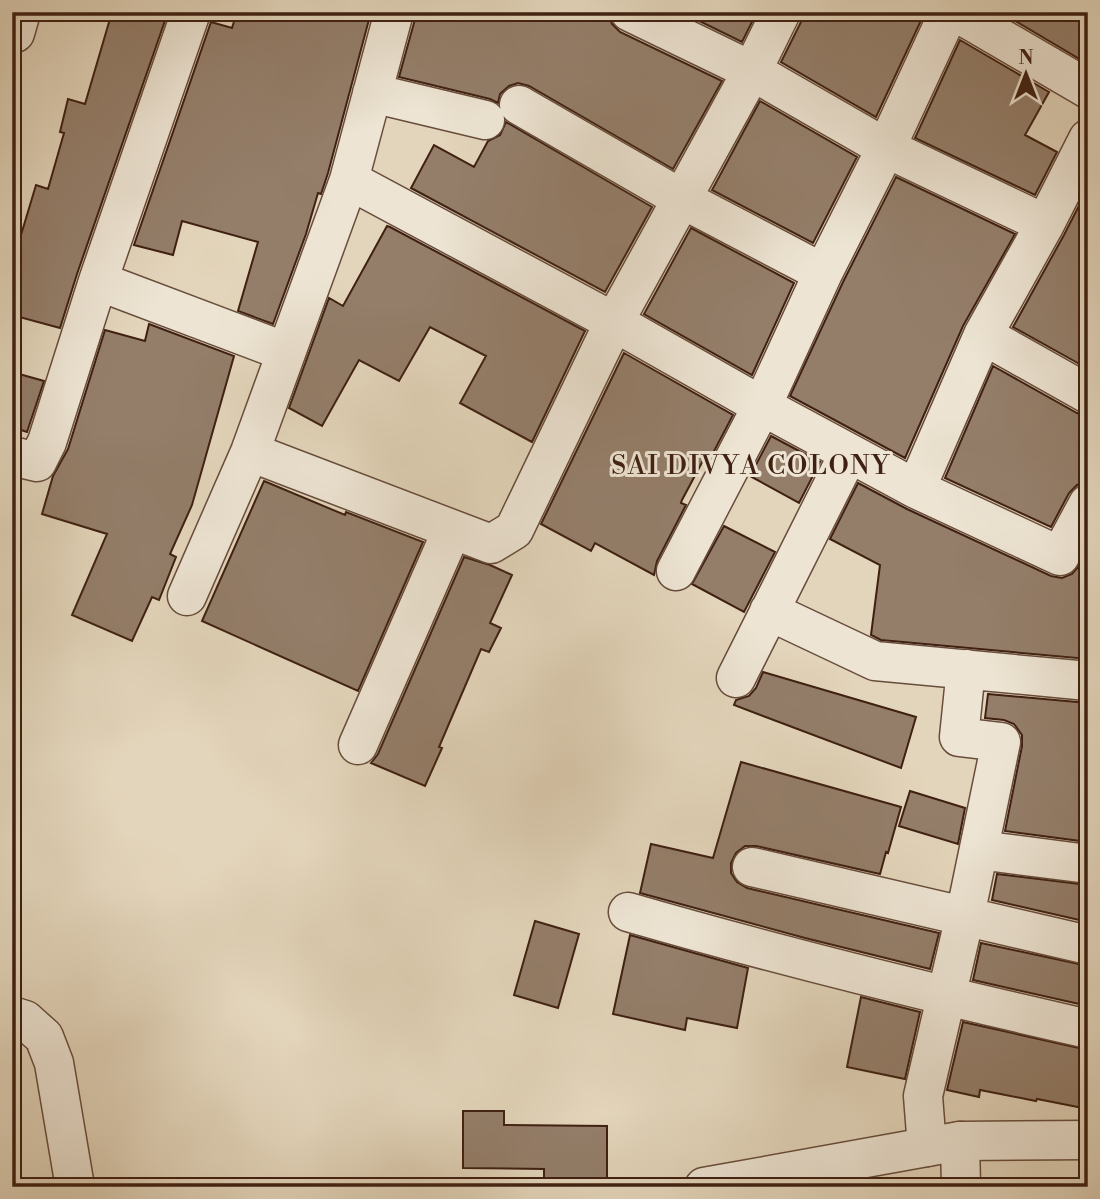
<svg xmlns="http://www.w3.org/2000/svg" width="1100" height="1199" viewBox="0 0 1100 1199" font-family="'Libre Bodoni',serif">
<style>
.building{fill:#947e6a;stroke:#3f2012;stroke-width:2}
.lines{fill:none;stroke-linecap:round;stroke-linejoin:round}
.minor-casing{stroke:#684d3c;stroke-width:41}
.tertiary-casing{stroke:#684d3c;stroke-width:41}
.minor{stroke:#ede4d3;stroke-width:38}
.tertiary{stroke:#ede4d3;stroke-width:38}
.labels{text-anchor:middle;stroke-width:6;stroke-linejoin:round;paint-order:stroke}
.neighbourhood-label{font-size:26px;letter-spacing:2px;fill:#3f2012;stroke:#ede4d3}
</style>
<rect width="100%" height="100%" fill="#e3d5bb"/>
<filter id="stains"><feTurbulence type="fractalNoise" baseFrequency=".00286" numOctaves="4"/><feColorMatrix values="0 0 0 0 .2 0 0 0 0 .09 0 0 0 0 .02 0 0 0 .5 -.17"/></filter>
<radialGradient id="worn" r=".72"><stop offset=".6" stop-color="#630" stop-opacity="0"/><stop offset="1" stop-color="#630" stop-opacity=".3"/></radialGradient>
<!-- building -->
<path class="building" d="M112,12H168L77,274L60,328L12,315V265L36,185L48,189L64,133L60,132L68,99L85,104Z
M237,12H371L328,173L321,194L318,193L306,234L273,324L238,311L258,242L182,221L173,255L134,245L211,22L232,28Z
M417,12H608L612,24L620,32L722,81L673,169L529,86L518,83L509,86L500,94L498,103L490,99L399,77Z
M681,12H757L742,42Z
M803,12H925L876,117L781,62L801,22Z
M1000,12H1088V64Z
M960,40L1049,92L1025,135L1057,152L1035,195L915,138Z
M760,101L857,157L813,243L712,190Z
M506,122L652,207L605,292L411,188L434,145L474,167L488,141L500,135Z
M896,177L1015,234L963,326L905,458L790,396L843,282Z
M1088,188V362L1085,367L1013,327L1064,235Z
M387,226L390,227L585,331L532,442L460,403L486,356L430,327L399,381L359,360L322,426L289,408L329,298L343,306Z
M691,228L794,283L752,375L644,314Z
M149,324L234,356L192,505L170,554L176,557L159,600L152,597L132,641L72,615L107,534L42,514L53,476L68,449L105,330L145,341Z
M624,353L733,415L712,455L707,453L682,500L681,503L686,505L657,561L654,575L595,543L591,551L541,524Z
M993,366L1077,413L1088,416V482L1077,485L1069,493L1051,527L945,478Z
M12,372L44,381L27,432L12,427Z
M771,436L820,462L799,503L750,476Z
M264,481L345,515L346,512L423,542L358,691L202,621Z
M858,483L907,509L1051,576L1062,578L1072,574L1079,566L1088,551V659L881,640L871,635L880,565L830,539Z
M724,526L775,552L744,612L692,584Z
M464,557L490,565L512,575L490,623L501,628L489,652L481,649L439,747L442,748L425,786L371,763L378,754Z
M763,672L916,717L901,768L734,705L736,700L749,696L756,688Z
M988,694L1088,703V842L1005,831L1022,746V735L1014,724L1004,720L985,718Z
M741,762L901,807L888,853L886,852L880,874L756,846H745L736,853L731,863V873L737,882L747,888L939,933L930,969L805,938L640,893L651,844L713,858Z
M910,791L965,808L958,844L899,826Z
M997,874L1088,885V922L992,900Z
M535,921L579,934L558,1008L514,995Z
M630,935L748,968L737,1028L687,1018L685,1030L613,1014Z
M981,943L1088,966V1006L973,980Z
M861,997L920,1012L905,1079L847,1067Z
M963,1022L1088,1050V1109L1037,1099L1036,1101L980,1090L979,1097L947,1090Z
M463,1111H504V1125L607,1126V1185H544V1169L463,1168Z"/>
<g class="lines">
<defs>
<path id="minor" d="M630,12L752,71L886,148L1045,224
M956,12L1088,89
M15,33L21,12
M372,93L485,120
M519,105L682,199L823,273
M349,180L614,322L762,406L916,489L1060,556L1088,504
M98,281L286,352
M983,335L1088,394
M250,452L491,544L514,530L614,322L752,71L781,12
M12,456L37,462L47,442L98,281L191,12
M916,489L983,335L1045,224L1088,139
M676,571L762,406L823,273L886,148L949,12
M187,596L250,452L349,180L394,12
M769,611L875,661L1088,681
M736,678L849,453
M358,745L452,530
M979,850L1088,864
M752,867L1088,945
M628,912C780,956 934,994 1088,1029
M12,1016L25,1020L44,1037L54,1063L75,1187
M960,1141L961,1187
M927,1147L923,1096L965,916L1001,742L959,737L966,669"/>
<path id="tertiary" d="M704,1187L960,1141L1088,1140"/>
</defs>
<!-- minor casing -->
<use href="#minor" class="minor-casing"/>
<!-- tertiary casing -->
<use href="#tertiary" class="tertiary-casing"/>
<!-- minor -->
<use href="#minor" class="minor"/>
<!-- tertiary -->
<use href="#tertiary" class="tertiary"/>
</g>
<g class="labels">
<!-- neighbourhood labels -->
<g class="neighbourhood-label">
<text x="751" y="474">SAI DIVYA COLONY</text>
</g>
</g>
<!-- margin -->
<rect width="1100" height="1199" fill="none" stroke="#e3d5bb" stroke-width="42"/>
<rect x="14" y="14" width="1072" height="1171" fill="none" stroke="#3f2012" stroke-width="3.5"/>
<rect x="21" y="21" width="1058" height="1157" fill="none" stroke="#3f2012" stroke-width="2"/>
<!-- north arrow -->
<g transform="translate(1026 74)" stroke="#ede4d3" stroke-width="5" paint-order="stroke">
<path d="M0-5L12 26L0 18L-12 26Z" fill="#3f2012"/>
<text y="-10" font-size="19" font-weight="bold" text-anchor="middle" fill="#3f2012">N</text>
</g>
<rect width="100%" height="100%" filter="url(#stains)"/>
<rect width="100%" height="100%" fill="url(#worn)"/>
</svg>
